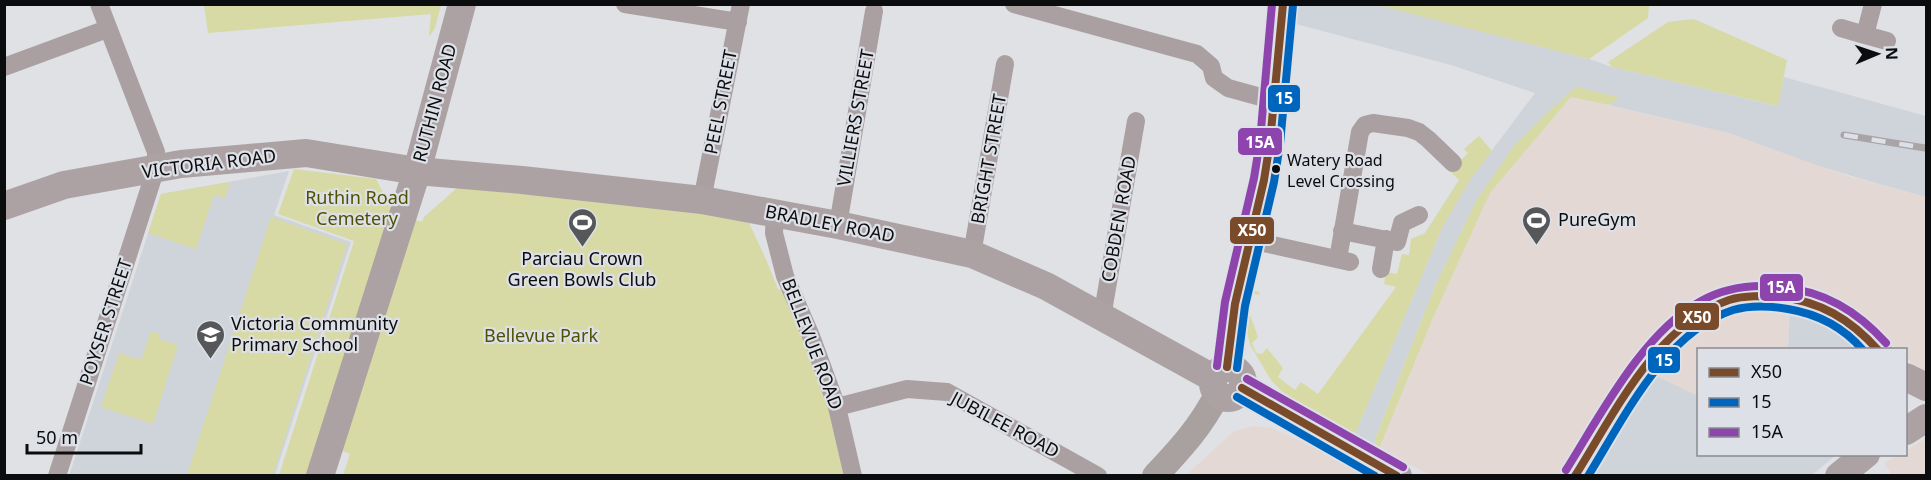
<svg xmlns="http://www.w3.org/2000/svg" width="1931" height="480" viewBox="0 0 1931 480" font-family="'Noto Sans',sans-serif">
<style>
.commercial{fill:#e4d8d5}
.built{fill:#cfd4da}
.green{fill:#d7daa5}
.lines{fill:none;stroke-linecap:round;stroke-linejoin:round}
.street{stroke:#aba0a1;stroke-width:18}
.secondary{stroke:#a9a0a0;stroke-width:26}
.primary{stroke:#aca2a3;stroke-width:28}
.rail-casing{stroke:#a9a5a7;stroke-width:7}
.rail{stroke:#dde0e6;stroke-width:4.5;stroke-dasharray:14;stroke-linecap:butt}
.bus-1-casing{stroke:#dde0e6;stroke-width:12}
.bus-2-casing{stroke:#dde0e6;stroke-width:12}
.bus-3-casing{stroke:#dde0e6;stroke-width:12}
.bus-1{stroke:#7a4b2a;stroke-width:8}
.bus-2{stroke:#0065bd;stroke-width:8}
.bus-3{stroke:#8e44ad;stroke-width:8}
.bus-dot{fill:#0b0c0e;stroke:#dde0e6;stroke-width:2}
.labels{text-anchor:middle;stroke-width:4.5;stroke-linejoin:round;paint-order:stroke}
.bus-label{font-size:16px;fill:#0b0c0e;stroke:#dde0e6;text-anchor:start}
.street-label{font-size:18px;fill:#0b0c0e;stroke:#dde0e6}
.park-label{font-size:18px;fill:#505100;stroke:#dde0e6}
.poi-label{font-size:18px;fill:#0b0c0e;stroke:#dde0e6;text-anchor:start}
.line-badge{stroke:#dde0e6;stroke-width:2}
.badge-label{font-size:16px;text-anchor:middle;font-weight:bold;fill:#fff}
</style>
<rect width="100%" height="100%" fill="#dfe1e4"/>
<!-- commercial -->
<path class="commercial" d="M1571,97L1729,133L1848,176L1926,197V371H1919L1906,356V350L1898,349L1854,314L1790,307L1788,349L1698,350V396L1634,365L1577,453L1559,475H1430L1379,449L1433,318L1490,193Z
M1253,426L1272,428L1377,476H1185L1233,432Z
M1926,438V475H1892L1884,463L1899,455L1906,454V451Z"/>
<!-- built -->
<path class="built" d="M1296,5H1377L1589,59L1612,67L1777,106L1784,77L1926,116V197L1872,182L1816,165L1729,133L1608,105L1612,104L1576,87L1476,201L1435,286L1375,439L1376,448L1355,434L1443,226L1471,178L1535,93L1451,65L1296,24Z
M289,171L274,215L351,242L275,475L69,476L161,194Z
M1790,307L1817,309L1867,350H1788Z
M1650,373L1698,396V454L1836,455L1812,475L1584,476Z"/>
<!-- green -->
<path class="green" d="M204,5V4L441,5L435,28L429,37L431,14L208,33Z
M1595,5V6L1649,5L1648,18L1589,59L1377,5Z
M1694,19L1787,60L1778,106L1612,67L1608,62L1668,22Z
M1576,87L1618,97L1616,101L1608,105L1571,97L1490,193L1433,318L1379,449L1376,448L1375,439L1435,286L1476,201L1513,147L1548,112Z
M1479,136L1492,151L1471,178L1443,226L1355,434L1289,399L1271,380L1250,345L1243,314L1247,289L1260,292L1259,295L1253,294L1249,312L1258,337L1252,343L1256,353L1262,354L1267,348L1283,368L1278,377L1295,390L1301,382L1318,394L1396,287L1384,284L1386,272L1397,274L1402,254L1409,255L1411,239L1425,233L1459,180L1450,171L1468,153L1464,149Z
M294,169L376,179L393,212L310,475H279L354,241L278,214Z
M230,182L225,198L214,195L196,249L148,233L161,194Z
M457,188L701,209L749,223L765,257L778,289L784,290L805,340L829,409L844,475H343L350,454L340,450L412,219L422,222L424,217Z
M271,217L347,244L273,475H187Z
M151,331L160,334L159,339L178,345L153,424L101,407L119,353L141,360Z"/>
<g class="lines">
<!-- street -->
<path class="street" d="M625,4L738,22
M1014,4L1197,54L1211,66L1214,78L1228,88L1275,101
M1873,4L1865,35L1887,41
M1841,28L1865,35
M4,67L107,29
M702,200L741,4
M775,213L774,233L785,276L811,336L837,407L853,476
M838,225L874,11
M1342,231L1397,242L1402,223L1419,215
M1250,240L1350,262
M972,254L1005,64
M1338,259L1360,132L1365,125L1373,123L1408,128L1419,132L1428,139L1453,163
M1381,269L1386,239
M1102,317L1136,121
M837,407L907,389L947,392L1098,476
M57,476L156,168V152L99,4"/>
<!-- secondary -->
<path class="secondary" d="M1227,367L1235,304L1264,180L1270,142L1283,4
M1155,476C1180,449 1200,428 1217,395"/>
<!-- primary -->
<path class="primary" d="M4,206L64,185L181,164L306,153L417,171L522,180L702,200L838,225L972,254L1046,286L1213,378
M1213 383a15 15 0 1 1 30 0a15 15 0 1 1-30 0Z
M1906,377L1926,387
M1242,388L1305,425L1398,476
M1906,431L1926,418
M320,476L417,171L462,4
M1575,476C1611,421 1663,316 1730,300C1747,295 1767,296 1785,298C1826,303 1851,318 1878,350
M1839,476L1866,454"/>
<defs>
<path id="rail" d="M1844,135L1925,148"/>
</defs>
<!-- rail casing -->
<use href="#rail" class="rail-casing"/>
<!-- rail -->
<use href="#rail" class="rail"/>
<defs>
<path id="bus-1" d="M1227,367L1235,304L1264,180L1270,142L1283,4
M1242,388L1397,476
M1575,476C1614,414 1656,325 1729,300C1745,295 1763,296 1779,297C1820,301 1850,319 1878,350"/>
<path id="bus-2" d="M1237,368L1245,306L1274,182L1280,144L1293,5
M1237,397L1375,476
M1588,476C1624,418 1665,332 1733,310C1750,305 1771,306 1788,309C1818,314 1843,327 1863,350"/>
<path id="bus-3" d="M1217,366L1225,302L1254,178L1260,141L1272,4
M1247,379L1403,467
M1566,470C1600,416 1643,332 1701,301C1726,287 1753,284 1780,287C1824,291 1857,311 1886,343"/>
</defs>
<!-- bus-1 casing -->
<use href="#bus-1" class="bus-1-casing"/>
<!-- bus-2 casing -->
<use href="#bus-2" class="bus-2-casing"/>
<!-- bus-3 casing -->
<use href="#bus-3" class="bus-3-casing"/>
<!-- bus-1 -->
<use href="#bus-1" class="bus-1"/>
<!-- bus-2 -->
<use href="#bus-2" class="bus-2"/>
<!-- bus-3 -->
<use href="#bus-3" class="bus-3"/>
</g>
<!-- icons -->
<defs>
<symbol id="stadium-pin" viewBox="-11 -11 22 30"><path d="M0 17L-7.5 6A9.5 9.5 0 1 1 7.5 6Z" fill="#555759" stroke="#dde0e6"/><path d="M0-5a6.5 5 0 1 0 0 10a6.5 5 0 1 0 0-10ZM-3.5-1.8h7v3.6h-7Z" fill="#fff"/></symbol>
<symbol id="school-pin" viewBox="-11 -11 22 30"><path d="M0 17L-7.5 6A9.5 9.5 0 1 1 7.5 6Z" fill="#555759" stroke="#dde0e6"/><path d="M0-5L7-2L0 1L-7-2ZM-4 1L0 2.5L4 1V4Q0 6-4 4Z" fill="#fff"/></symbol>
</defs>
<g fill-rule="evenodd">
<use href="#stadium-pin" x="1520" y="204" width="33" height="45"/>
<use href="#stadium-pin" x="566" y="206" width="33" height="45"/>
<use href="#school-pin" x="194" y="318" width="33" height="45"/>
</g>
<!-- markers -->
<circle class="bus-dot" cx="1276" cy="169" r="5"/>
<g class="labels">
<!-- bus labels -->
<g class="bus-label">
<text x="1287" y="166">Watery Road<tspan x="1287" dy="21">Level Crossing</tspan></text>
</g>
<!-- street labels -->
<g class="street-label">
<text transform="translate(721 102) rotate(-79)" y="6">PEEL STREET</text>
<text transform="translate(435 103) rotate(-75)" y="6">RUTHIN ROAD</text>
<text transform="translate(856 118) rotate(-80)" y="6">VILLIERS STREET</text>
<text transform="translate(989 159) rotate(-80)" y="6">BRIGHT STREET</text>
<text transform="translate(209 164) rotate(-7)" y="6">VICTORIA ROAD</text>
<text transform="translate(1119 219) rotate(-80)" y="6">COBDEN ROAD</text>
<text transform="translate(830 224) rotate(11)" y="6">BRADLEY ROAD</text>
<text transform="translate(106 322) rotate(-72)" y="6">POYSER STREET</text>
<text transform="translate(812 344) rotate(69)" y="6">BELLEVUE ROAD</text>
<text transform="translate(1005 425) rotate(28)" y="6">JUBILEE ROAD</text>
</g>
<!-- park labels -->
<g class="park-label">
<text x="357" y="204">Ruthin Road<tspan x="357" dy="21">Cemetery</tspan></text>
<text x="541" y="342">Bellevue Park</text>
</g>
<!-- poi labels -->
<g class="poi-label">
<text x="1558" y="226">PureGym</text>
<text x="582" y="265" text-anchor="middle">Parciau Crown<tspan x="582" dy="21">Green Bowls Club</tspan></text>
<text x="231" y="330">Victoria Community<tspan x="231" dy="21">Primary School</tspan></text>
</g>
</g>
<g class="line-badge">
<rect x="1267" y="84" width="34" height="29" rx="6" fill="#0065bd"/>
<rect x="1237" y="127" width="46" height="29" rx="6" fill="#8e44ad"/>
<rect x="1229" y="216" width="46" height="29" rx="6" fill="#7a4b2a"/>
<rect x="1759" y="273" width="45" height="29" rx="6" fill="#8e44ad"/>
<rect x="1674" y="302" width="46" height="29" rx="6" fill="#7a4b2a"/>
<rect x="1647" y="346" width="34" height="28" rx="6" fill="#0065bd"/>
</g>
<g class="badge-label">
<text x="1284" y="104">15</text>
<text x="1260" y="148">15A</text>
<text x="1252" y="236">X50</text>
<text x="1781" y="293">15A</text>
<text x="1697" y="323">X50</text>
<text x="1664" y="366">15</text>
</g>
<!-- border -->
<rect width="1931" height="480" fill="none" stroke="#0b0c0e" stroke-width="12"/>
<!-- legend -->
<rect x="1697" y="348" width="210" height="108" fill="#dde0e6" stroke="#898b90" stroke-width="1.5"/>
<rect x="1709" y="368" width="30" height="9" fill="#7a4b2a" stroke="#898b90" stroke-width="1.5"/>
<text x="1751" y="378" font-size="18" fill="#0b0c0e">X50</text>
<rect x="1709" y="398" width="30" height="9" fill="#0065bd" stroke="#898b90" stroke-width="1.5"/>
<text x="1751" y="408" font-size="18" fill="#0b0c0e">15</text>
<rect x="1709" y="428" width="30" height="9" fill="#8e44ad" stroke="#898b90" stroke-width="1.5"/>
<text x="1751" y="438" font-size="18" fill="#0b0c0e">15A</text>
<!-- north arrow -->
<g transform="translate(1877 54) rotate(88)" stroke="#dde0e6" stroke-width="4.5" paint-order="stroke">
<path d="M0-4.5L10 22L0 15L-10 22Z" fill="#0b0c0e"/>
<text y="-9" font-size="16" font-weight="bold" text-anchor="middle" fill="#0b0c0e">N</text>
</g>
<!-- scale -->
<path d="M27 444v9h114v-9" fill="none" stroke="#0b0c0e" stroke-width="3"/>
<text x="36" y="444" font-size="18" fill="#0b0c0e" stroke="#dde0e6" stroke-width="4.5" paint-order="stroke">50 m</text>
</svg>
